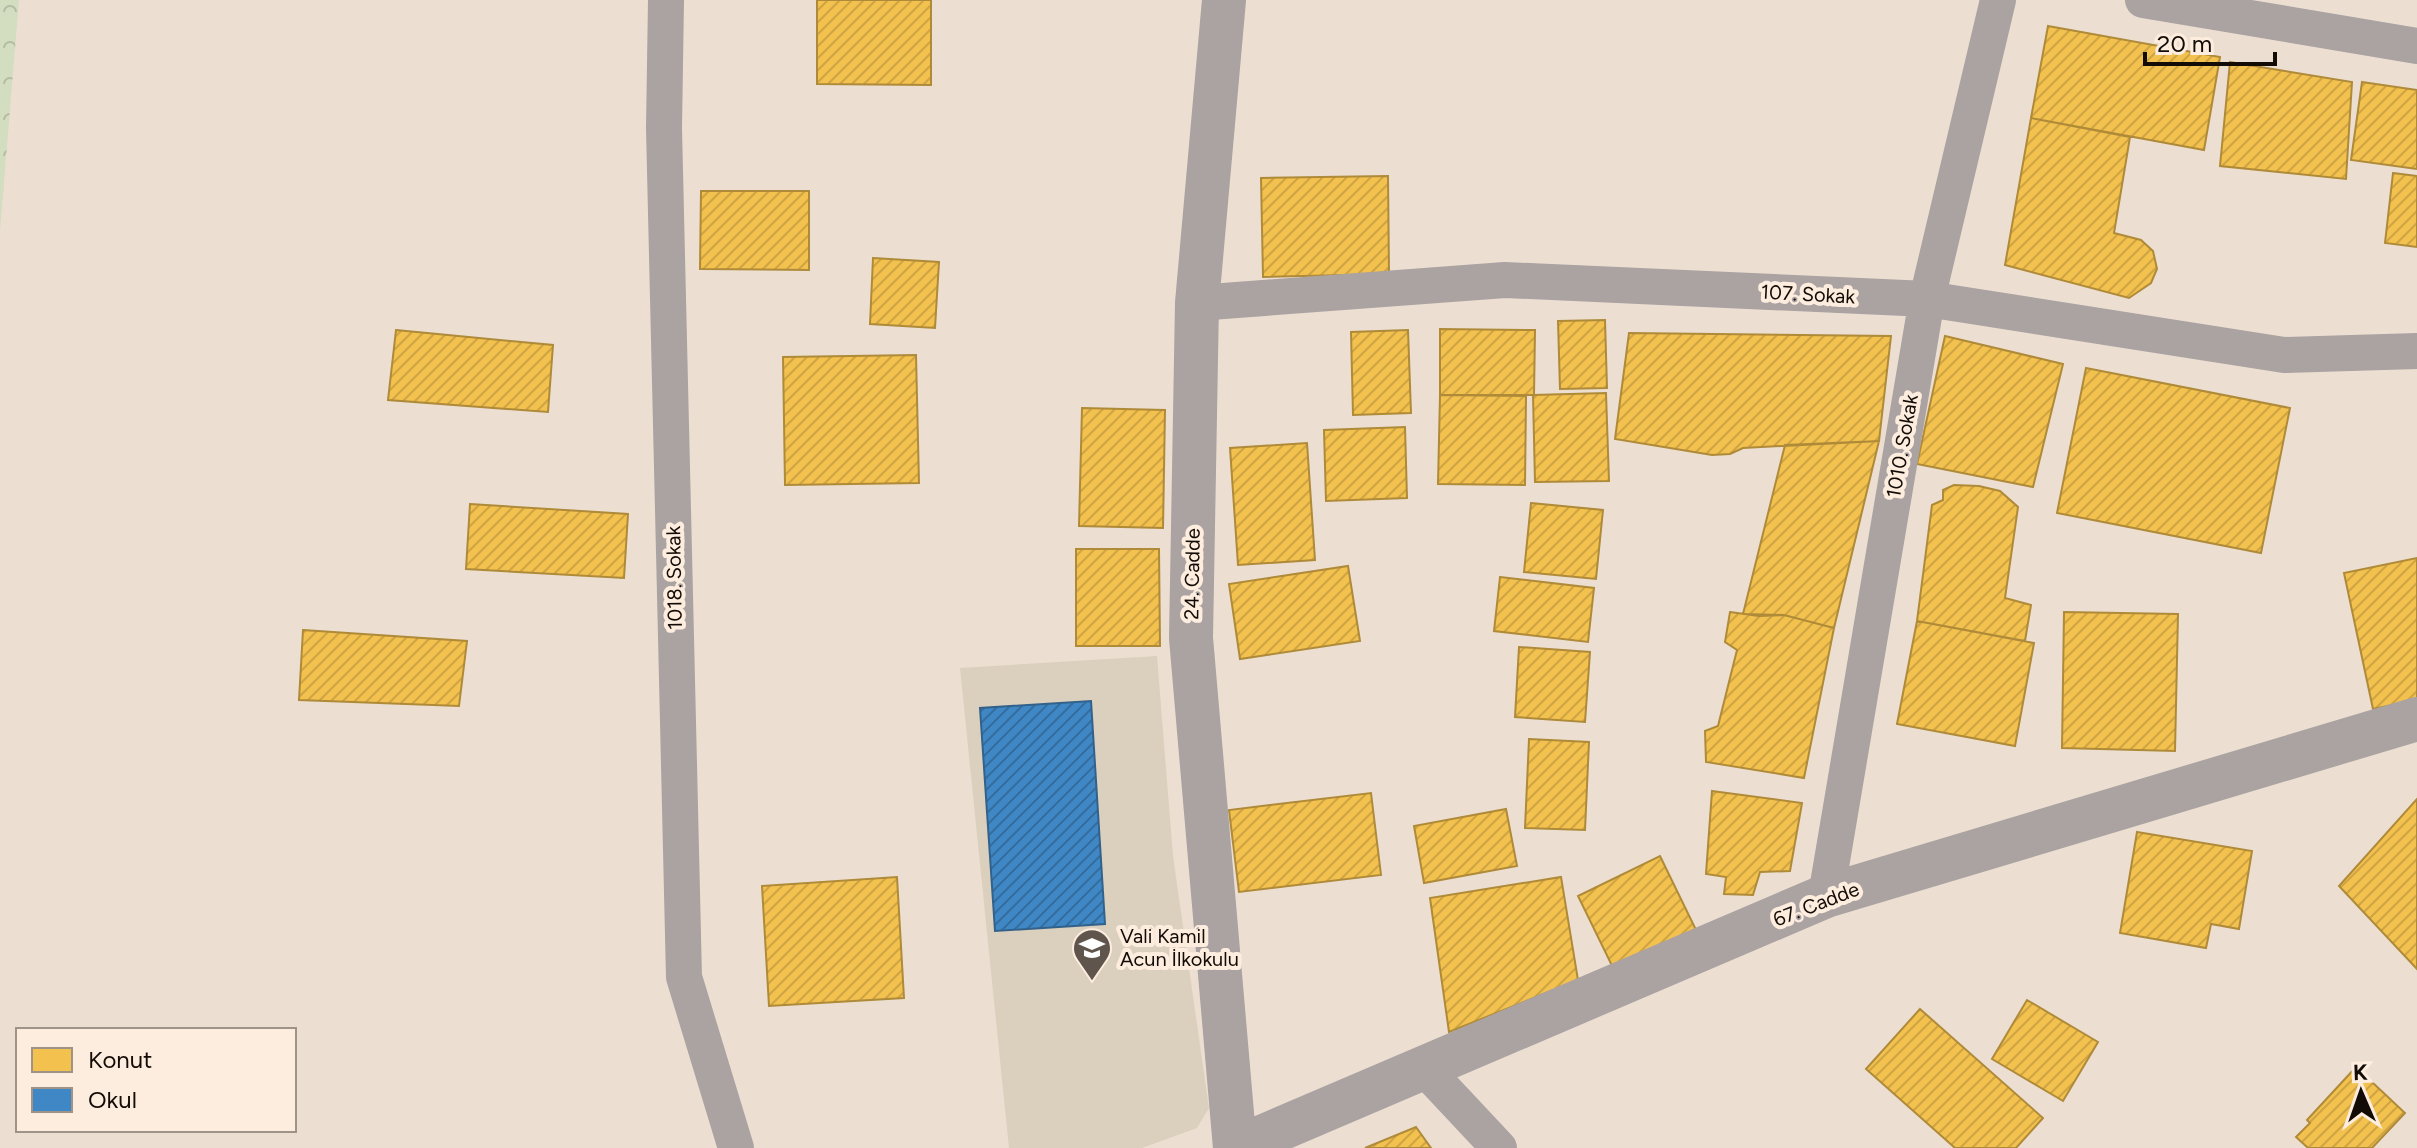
<svg xmlns="http://www.w3.org/2000/svg" width="2417" height="1148" viewBox="0 0 2417 1148" font-family="Figtree,sans-serif">
<style>
.education{fill:#dbcfbe}
.forest{fill:url(#forest-crowns)}
.homes{fill:url(#homes-hatch);stroke:#af8a38;stroke-width:2}
.schools{fill:url(#schools-hatch);stroke:#32628b;stroke-width:2}
.lines{fill:none;stroke-linecap:round;stroke-linejoin:round}
.minor{stroke:#aba2a2;stroke-width:36}
.tertiary{stroke:#aba2a2;stroke-width:44}
.labels{text-anchor:middle;stroke-width:8;stroke-linejoin:round;paint-order:stroke}
.street-label{font-size:20px;fill:#130b05;stroke:#fdeddf}
.poi-label{font-size:20px;fill:#130b05;stroke:#fdeddf;text-anchor:start}
</style>
<defs>
<pattern id="forest-crowns" width="20" height="18" patternUnits="userSpaceOnUse" patternTransform="scale(2)"><rect width="20" height="18" fill="#d3ddbf"/><path d="M2 6a3 3 0 1 1 6 0M12 15a3 3 0 1 1 6 0" fill="none" stroke="#b4bca3"/></pattern>
<pattern id="homes-hatch" width="6" height="6" patternUnits="userSpaceOnUse" patternTransform="scale(2)"><rect width="6" height="6" fill="#f2c14e"/><path d="M-1 1l2-2M0 6l6-6M5 7l2-2" fill="none" stroke="#cfa443"/></pattern>
<pattern id="schools-hatch" width="6" height="6" patternUnits="userSpaceOnUse" patternTransform="scale(2)"><rect width="6" height="6" fill="#3f88c5"/><path d="M-1 1l2-2M0 6l6-6M5 7l2-2" fill="none" stroke="#346d9e"/></pattern>
</defs>
<rect width="100%" height="100%" fill="#ecdfd2"/>
<!-- education -->
<path class="education" d="M1157,656L1173,856L1209,1108L1197,1128L1142,1148H1009L960,668Z"/>
<!-- forest -->
<path class="forest" d="M0,0H19L0,231Z"/>
<!-- homes -->
<path class="homes" d="M817,0H931V85L817,84Z
M2048,26L2220,57L2204,150L2031,118Z
M2230,62L2352,82L2346,179L2220,166Z
M2362,82L2417,90V169L2351,160Z
M2031,118L2130,137L2114,233L2141,240L2153,251L2157,269L2151,283L2129,298L2005,265Z
M2393,173L2417,176V247L2385,243Z
M1388,176L1389,274L1263,277L1261,178Z
M701,191H809V270L700,269Z
M873,258L939,262L935,328L870,324Z
M1605,320L1607,388L1560,389L1558,321Z
M1440,329L1535,330L1534,395H1440Z
M396,330L553,345L548,412L388,400Z
M1408,330L1411,413L1353,415L1351,332Z
M1629,333L1891,336L1879,441L1743,448L1730,454L1712,455L1615,439Z
M1945,336L2063,364L2033,487L1917,464Z
M916,355L919,483L785,485L783,357Z
M2086,368L2290,408L2261,553L2057,513Z
M1606,393L1609,481L1535,482L1533,395Z
M1440,395L1526,396L1525,485L1438,484Z
M1082,408L1165,410L1163,528L1079,526Z
M1405,427L1407,498L1326,501L1324,430Z
M1879,441L1834,628L1784,615L1743,614L1785,445Z
M1307,443L1315,560L1238,565L1230,448Z
M1954,485L1979,486L2000,491L2018,507L2005,598L2031,605L2025,641L1917,621L1932,505L1943,500V490Z
M1531,503L1603,510L1596,579L1524,572Z
M470,504L628,514L624,578L466,569Z
M1076,549H1159L1160,646H1076Z
M2417,558V700L2373,709L2344,573Z
M1348,566L1360,641L1240,659L1229,584Z
M1500,577L1594,588L1588,642L1494,631Z
M1730,612L1759,616L1784,615L1834,628L1804,778L1706,762L1705,731L1718,726L1737,650L1725,642Z
M2064,612L2178,614L2175,751L2062,748Z
M1917,621L2034,643L2015,746L1897,724Z
M303,630L467,641L459,706L299,700Z
M1519,647L1590,652L1585,722L1515,717Z
M1529,739L1589,742L1585,830L1525,828Z
M1712,791L1802,803L1790,871L1760,872L1753,895L1724,894L1726,877L1706,874Z
M1371,793L1381,875L1239,892L1229,810Z
M2417,799V969L2339,886Z
M1506,809L1517,866L1424,883L1414,826Z
M2137,832L2252,851L2239,929L2211,924L2206,948L2120,933Z
M1660,856L1698,934L1616,974L1578,896Z
M897,877L904,998L769,1006L762,886Z
M1561,877L1578,980L1449,1032L1430,898Z
M2027,1000L2098,1042L2063,1101L1992,1059Z
M1920,1009L2043,1118L2016,1148H1955L1866,1069Z
M2356,1067L2405,1113L2372,1148H2308L2296,1137L2310,1123L2307,1120Z
M1416,1127L1431,1148H1365Z"/>
<!-- schools -->
<path class="schools" d="M1091,701L1105,924L995,931L980,708Z"/>
<g class="lines">
<!-- minor -->
<path class="minor" d="M666,0L664,128L684,977L736,1148
M2143,0L2417,46
M1197,303L1505,280L1927,299L2284,355L2417,351
M1826,896L1927,299L1998,0
M1424,1068L1499,1148"/>
<!-- tertiary -->
<path class="tertiary" d="M1224,0L1197,303L1191,638L1235,1148
M1236,1148L1826,896L2417,719"/>
</g>
<!-- icons -->
<defs>
<symbol id="school-pin" viewBox="-11 -11 22 30"><path d="M0 17L-7.5 6A9.5 9.5 0 1 1 7.5 6Z" fill="#5f554d" stroke="#fdeddf"/><path d="M0-5L7-2L0 1L-7-2ZM-4 1L0 2.5L4 1V4Q0 6-4 4Z" fill="#fff"/></symbol>
</defs>
<g fill-rule="evenodd">
<use href="#school-pin" x="1070" y="926" width="44" height="60"/>
</g>
<g class="labels">
<!-- street labels -->
<g class="street-label">
<text transform="translate(1808 294) rotate(3)" y="7">107. Sokak</text>
<text transform="translate(1902 446) rotate(-80)" y="7">1010. Sokak</text>
<text transform="translate(1192 574) rotate(-89)" y="7">24. Cadde</text>
<text transform="translate(674 578) rotate(-91)" y="7">1018. Sokak</text>
<text transform="translate(1816 904) rotate(-21)" y="7">67. Cadde</text>
</g>
<!-- poi labels -->
<g class="poi-label">
<text x="1120" y="943">Vali Kamil<tspan x="1120" dy="23">Acun İlkokulu</tspan></text>
</g>
</g>
<!-- legend -->
<rect x="16" y="1028" width="280" height="104" fill="#fdeddf" stroke="#9f9388" stroke-width="2"/>
<rect x="32" y="1048" width="40" height="24" fill="#f2c14e" stroke="#9f9388" stroke-width="2"/>
<text x="88" y="1068" font-size="24" fill="#130b05">Konut</text>
<rect x="32" y="1088" width="40" height="24" fill="#3f88c5" stroke="#9f9388" stroke-width="2"/>
<text x="88" y="1108" font-size="24" fill="#130b05">Okul</text>
<!-- north arrow -->
<g transform="translate(2361 1092) rotate(358)" stroke="#fdeddf" stroke-width="6" paint-order="stroke">
<path d="M0-6L14 30L0 20L-14 30Z" fill="#130b05"/>
<text y="-12" font-size="22" font-weight="bold" text-anchor="middle" fill="#130b05">K</text>
</g>
<!-- scale -->
<path d="M2145 52v12h130v-12" fill="none" stroke="#130b05" stroke-width="4"/>
<text x="2157" y="52" font-size="24" fill="#130b05" stroke="#fdeddf" stroke-width="6" paint-order="stroke">20 m</text>
</svg>
